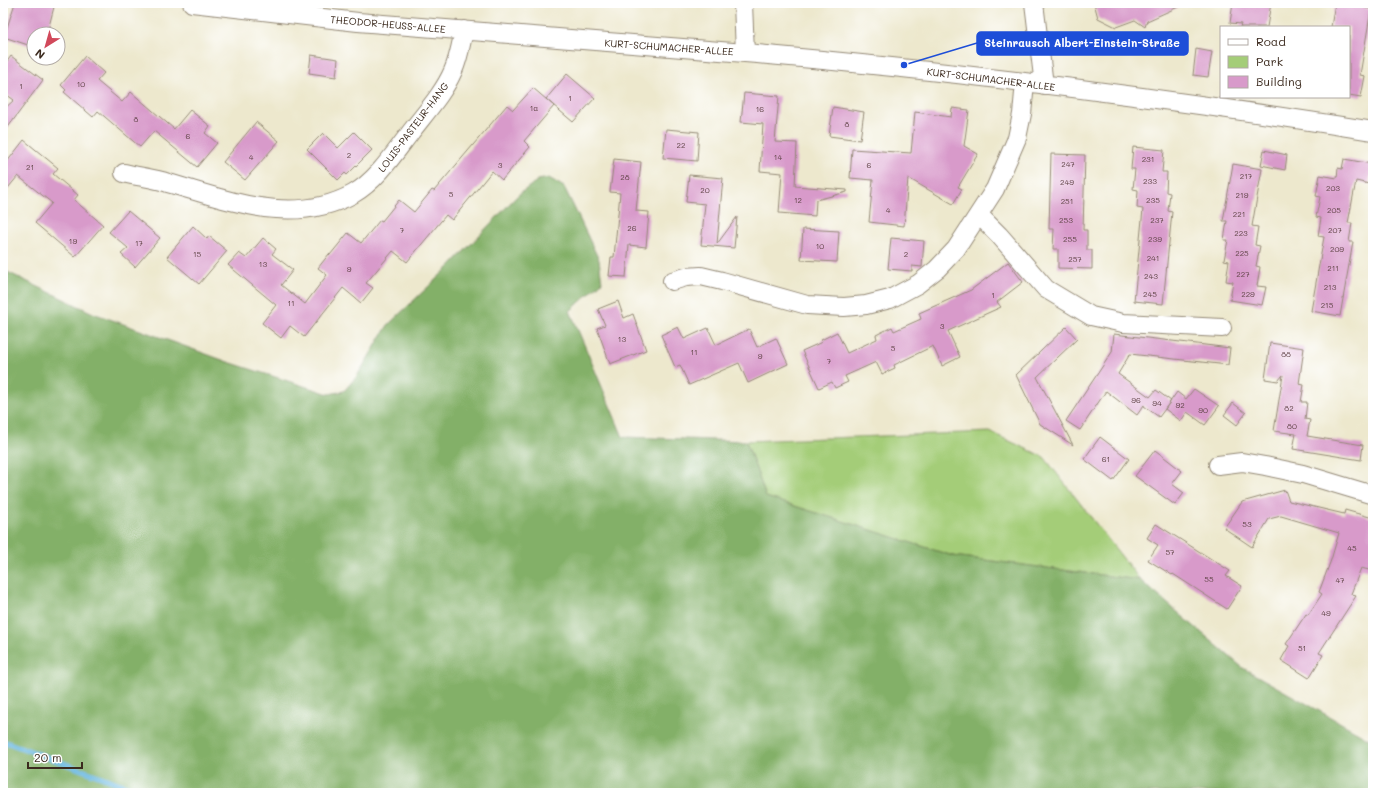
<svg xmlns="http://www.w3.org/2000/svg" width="1376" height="796" viewBox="0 0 1376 796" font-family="Mali,sans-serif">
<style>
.green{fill:#a4cd78;stroke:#707c4b}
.forest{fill:#83b068;stroke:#5f6d43}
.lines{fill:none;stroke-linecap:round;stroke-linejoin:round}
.stream{stroke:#65b6e0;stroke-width:5.5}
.building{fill:#d89aca}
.street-casing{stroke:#948976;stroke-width:20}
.street{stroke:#fff;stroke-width:18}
.labels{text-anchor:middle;stroke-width:3.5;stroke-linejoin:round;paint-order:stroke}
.number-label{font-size:8px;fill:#624649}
.street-label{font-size:10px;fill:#3b2a1e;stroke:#fff}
.leader{fill:none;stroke:#1d4ed8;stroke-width:1.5}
.callout-dot{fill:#1d4ed8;stroke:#fff;stroke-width:1.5}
.callout{fill:#1d4ed8;stroke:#1d4ed8;stroke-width:1.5}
.callout-label{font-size:11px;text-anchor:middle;font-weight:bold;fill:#fff}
</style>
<rect width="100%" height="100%" fill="#fff"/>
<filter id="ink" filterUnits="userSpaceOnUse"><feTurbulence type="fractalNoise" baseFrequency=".025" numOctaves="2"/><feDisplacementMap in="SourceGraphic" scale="8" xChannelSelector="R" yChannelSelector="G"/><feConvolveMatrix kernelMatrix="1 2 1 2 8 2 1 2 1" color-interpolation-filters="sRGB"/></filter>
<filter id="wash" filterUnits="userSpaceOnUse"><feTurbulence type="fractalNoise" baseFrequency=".012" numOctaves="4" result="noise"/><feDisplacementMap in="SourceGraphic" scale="16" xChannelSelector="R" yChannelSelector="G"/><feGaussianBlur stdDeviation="0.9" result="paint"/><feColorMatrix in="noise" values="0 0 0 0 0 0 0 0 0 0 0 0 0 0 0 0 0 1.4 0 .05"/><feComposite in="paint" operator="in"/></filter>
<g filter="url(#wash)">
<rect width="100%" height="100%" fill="#ede8cd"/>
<!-- green -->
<path class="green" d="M990,432L1044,457L1140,580L953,556L766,497L746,441Z"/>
<!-- forest -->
<path class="forest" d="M549,178L564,187L572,203L599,260L602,282L570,311L623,437L746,441L766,497L953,556L1140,580L1243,668L1373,741V793H3V270L93,313L228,362L329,394L344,391L357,376L388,325L450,266L518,195L538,180Z"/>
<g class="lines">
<!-- stream -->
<path class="stream" d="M3,741L145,793"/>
</g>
<g id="blocks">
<!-- building -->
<path class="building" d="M15,3H55L47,34H34V47L4,37Z
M1094,3H1187L1147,21L1145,27L1135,20L1116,27L1098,18Z
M1233,3H1271L1267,27H1240L1241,24L1230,23Z
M1335,3H1366L1365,8L1371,9L1360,75L1365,76L1361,97L1349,95V27H1331Z
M1196,49L1212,52L1208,77L1193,75Z
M311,55L338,59L336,77L309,73Z
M11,56L43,80L3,134V110L14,100L3,92V67Z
M85,56L104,73L97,81L122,102L131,92L174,129L190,110L210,126L205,133L217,143L197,167L154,131L140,147L98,111L93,117L64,92L66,90L61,85Z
M567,74L595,98L573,122L546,99Z
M533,88L554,106L524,141L530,147L502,180L492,171L452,220L446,215L407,262L393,251L366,283L373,288L361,303L343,288L304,337L290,326L281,338L262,323L276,305L228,265L239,253L246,258L263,238L276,249L272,254L293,270L281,285L305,304L327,275L318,268L329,254L330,255L348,233L361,243L380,220L382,221L399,200L414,212L432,190L434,191L507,105L513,110Z
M744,93L779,96L775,142L797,143L795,186L847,190V192L816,200L815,216L779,213L782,173L760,171L763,124L741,122Z
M833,107L864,112L860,140L829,136Z
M952,108L969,110L964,146L978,154L958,187L962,189L953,204L908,178L904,226L869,222L873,180L850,178L852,149L911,153L915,112L951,117Z
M256,122L279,141L245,180L223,162Z
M666,129L699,132L697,161L663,158Z
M354,132L372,150L347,175L345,173L338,180L307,149L323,133L338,148Z
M24,140L58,168L53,174L78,195L74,200L103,225L75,257L35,223L52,203L18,176L3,194V167Z
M1133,147L1164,150L1162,172H1167L1166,192L1170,193L1168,211L1172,212L1163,304L1134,301L1143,209L1137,208L1138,190L1133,189L1135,169H1131Z
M1264,150L1287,155L1285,170L1261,165Z
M1051,154L1085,155L1083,230H1087V250H1092V269L1058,268V249H1053L1054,229H1049Z
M614,159L641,162L636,211L649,212L646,247L629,245L626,277L609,276L611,257H614L620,193L610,192Z
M1344,159L1372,164L1369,184L1356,181L1348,223H1352L1349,242H1353L1340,316L1311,311L1324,237L1318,236L1321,218L1316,217L1320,197L1316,196L1320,175L1337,178L1338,168L1342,169Z
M1233,164L1262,169L1252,226L1258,227L1255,245L1260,246L1256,266L1260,267L1257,286L1266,287L1262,305L1230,300L1233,282L1226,281L1229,261L1224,260L1228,240H1224L1227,221H1223Z
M689,175L723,178L717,244L737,217L734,248L701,245L705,204L686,202Z
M128,211L160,238L135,267L121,254L128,248L109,232Z
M193,226L207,239L209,236L227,251L199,284L167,257Z
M803,229L839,231L837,262L801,260Z
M891,238L924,241L922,267L912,266V271L888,269Z
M1008,262L1023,282L997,302L1001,307L948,331L960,357L942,366L933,346L894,365L895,368L882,374L876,362L845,376L848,382L835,388L832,382L819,388L802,351L822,342L821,340L837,332L847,353L877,339L876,335L892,327L894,331L921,319L919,313L971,290Z
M618,301L624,318L633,314L646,350L610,364L597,328L605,325L598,309Z
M678,327L684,339L708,328L716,345L749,329L757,347L776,338L788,364L748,383L739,363L689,385L680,365L675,367L661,335Z
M1066,327L1077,339L1037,377L1073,445L1040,424L1016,375Z
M1114,334L1230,348L1228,365L1130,354L1118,374L1150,397L1156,390L1171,401L1159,417L1144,406V405L1137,415L1106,391L1080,430L1066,421L1112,352Z
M1270,343L1304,348L1299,384L1304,385L1301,402H1307L1305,419L1310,420L1307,436L1363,445L1361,460L1293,449L1296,434L1274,431L1283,375L1278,381L1265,379Z
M1194,389L1219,406L1205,425L1187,412L1181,421L1165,409L1177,392L1186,399Z
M1233,403L1246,413L1237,425L1224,415Z
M1100,437L1129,459L1113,481L1084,459Z
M1155,450L1182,471L1172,484L1184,493L1175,505L1135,476Z
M1285,490L1289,501L1344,514L1345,510L1373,518V571L1361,568L1351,594L1356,596L1319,653L1323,655L1309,678L1281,660L1289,646L1286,644L1306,614L1308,615L1322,594L1319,592L1331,560L1339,533L1281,516L1269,519L1252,547L1224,528L1242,502Z
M1156,524L1230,571L1226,576L1242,586L1227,609L1173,574L1172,575L1148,560L1158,545L1147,538Z"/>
</g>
</g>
<g filter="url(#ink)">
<use href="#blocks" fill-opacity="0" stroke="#948976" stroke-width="1"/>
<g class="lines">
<defs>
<path id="street" d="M192,3C248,9 303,16 358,22C487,33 616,42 745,53C955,71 1165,98 1373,131
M743,3L745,53
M1034,3L1044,85
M124,173C139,177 154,178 168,183C229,200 292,227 353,194C376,181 394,154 410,133C425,113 443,94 453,71C459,58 461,44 464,30
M979,215L999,235L1046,289L1091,316L1123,323L1222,328
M672,281L686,277L701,276L722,281L807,305L844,307L866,305L890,299L918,284L937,269L956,249L995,189L1017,138L1022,114L1025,82
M1218,465L1242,462L1265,466L1303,474L1373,495"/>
</defs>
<!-- street casing -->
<use href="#street" class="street-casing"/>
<!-- street -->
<use href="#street" class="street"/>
</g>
</g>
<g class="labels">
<!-- number labels -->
<g class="number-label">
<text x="81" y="87">10</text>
<text x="21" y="89">1</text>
<text x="570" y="101">1</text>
<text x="534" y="111">1a</text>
<text x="760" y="112">16</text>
<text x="136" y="122">8</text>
<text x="847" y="127">8</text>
<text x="188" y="139">6</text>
<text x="681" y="148">22</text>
<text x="349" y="158">2</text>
<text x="251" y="160">4</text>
<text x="778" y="160">14</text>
<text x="1148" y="162">231</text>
<text x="1068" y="167">247</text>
<text x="500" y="168">3</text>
<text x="869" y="168">6</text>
<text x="30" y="170">21</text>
<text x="1246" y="179">217</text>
<text x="625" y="180">28</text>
<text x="1150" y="184">233</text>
<text x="1067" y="185">249</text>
<text x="1333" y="191">203</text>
<text x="705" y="193">20</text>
<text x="451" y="197">5</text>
<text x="1242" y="198">219</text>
<text x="798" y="203">12</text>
<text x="1153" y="203">235</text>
<text x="1067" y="204">251</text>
<text x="888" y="213">4</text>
<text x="1334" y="213">205</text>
<text x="1239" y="217">221</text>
<text x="1066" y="223">253</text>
<text x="1157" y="223">237</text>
<text x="632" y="231">26</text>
<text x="402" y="233">7</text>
<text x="1335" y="233">207</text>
<text x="1241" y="236">223</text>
<text x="1070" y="242">255</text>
<text x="1155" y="242">239</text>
<text x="73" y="244">19</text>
<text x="139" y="246">17</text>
<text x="820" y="249">10</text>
<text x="1337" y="252">209</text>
<text x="1242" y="256">225</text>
<text x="197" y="257">15</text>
<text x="906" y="257">2</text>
<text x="1153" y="261">241</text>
<text x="1075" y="262">257</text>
<text x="263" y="267">13</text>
<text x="1333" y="271">211</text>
<text x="349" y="272">9</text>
<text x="1243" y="277">227</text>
<text x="1151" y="279">243</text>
<text x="1330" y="290">213</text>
<text x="1150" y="297">245</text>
<text x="1248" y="297">229</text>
<text x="993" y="298">1</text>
<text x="291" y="306">11</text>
<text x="1327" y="308">215</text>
<text x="942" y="329">3</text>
<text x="622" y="342">13</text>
<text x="893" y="351">5</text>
<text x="694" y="355">11</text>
<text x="1286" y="357">88</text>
<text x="760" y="359">9</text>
<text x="829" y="364">7</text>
<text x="1136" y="403">96</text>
<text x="1157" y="406">94</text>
<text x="1180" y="408">92</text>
<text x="1289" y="411">82</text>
<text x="1203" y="413">90</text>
<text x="1292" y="429">80</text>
<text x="1106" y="462">61</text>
<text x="1247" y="527">53</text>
<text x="1352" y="551">45</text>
<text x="1170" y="555">57</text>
<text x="1209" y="582">55</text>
<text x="1340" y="583">47</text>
<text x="1326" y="616">49</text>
<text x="1302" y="651">51</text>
</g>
<!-- street labels -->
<g class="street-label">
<text transform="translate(388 24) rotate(5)" y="4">THEODOR-HEUSS-ALLEE</text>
<text transform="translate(669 47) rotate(4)" y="4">KURT-SCHUMACHER-ALLEE</text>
<text transform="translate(991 79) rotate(7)" y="4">KURT-SCHUMACHER-ALLEE</text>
<text transform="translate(413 127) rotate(-53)" y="4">LOUIS-PASTEUR-HANG</text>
</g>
</g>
<!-- callouts -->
<path class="leader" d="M904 65L977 43"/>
<circle class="callout-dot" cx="904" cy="65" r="4"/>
<rect class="callout" x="977" y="32" width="211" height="23" rx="4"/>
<g class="callout-label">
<text x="1082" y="47">Steinrausch Albert-Einstein-Straße</text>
</g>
<!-- margin -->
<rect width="1376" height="796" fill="none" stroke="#fff" stroke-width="16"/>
<!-- legend -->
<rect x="1220" y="26" width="130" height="72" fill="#ffffff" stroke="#b1aaa5"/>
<rect x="1228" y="39" width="20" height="6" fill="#ffffff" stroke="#b1aaa5"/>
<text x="1256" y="46" font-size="12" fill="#3b2a1e">Road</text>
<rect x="1228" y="56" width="20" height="12" fill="#a4cd78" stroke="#b1aaa5"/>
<text x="1256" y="66" font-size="12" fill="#3b2a1e">Park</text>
<rect x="1228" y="76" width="20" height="12" fill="#d89aca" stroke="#b1aaa5"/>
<text x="1256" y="86" font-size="12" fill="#3b2a1e">Building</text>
<!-- north arrow -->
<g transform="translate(46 46) rotate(217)"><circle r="19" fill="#ffffff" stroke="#b1aaa5"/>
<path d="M0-3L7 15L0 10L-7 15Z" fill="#d1495b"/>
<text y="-6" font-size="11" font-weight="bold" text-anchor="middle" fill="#3b2a1e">N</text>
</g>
<!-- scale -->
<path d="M28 762v6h54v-6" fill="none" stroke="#3b2a1e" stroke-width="2"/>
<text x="34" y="762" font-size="12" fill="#3b2a1e" stroke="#ffffff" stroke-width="3" paint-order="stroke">20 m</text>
</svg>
